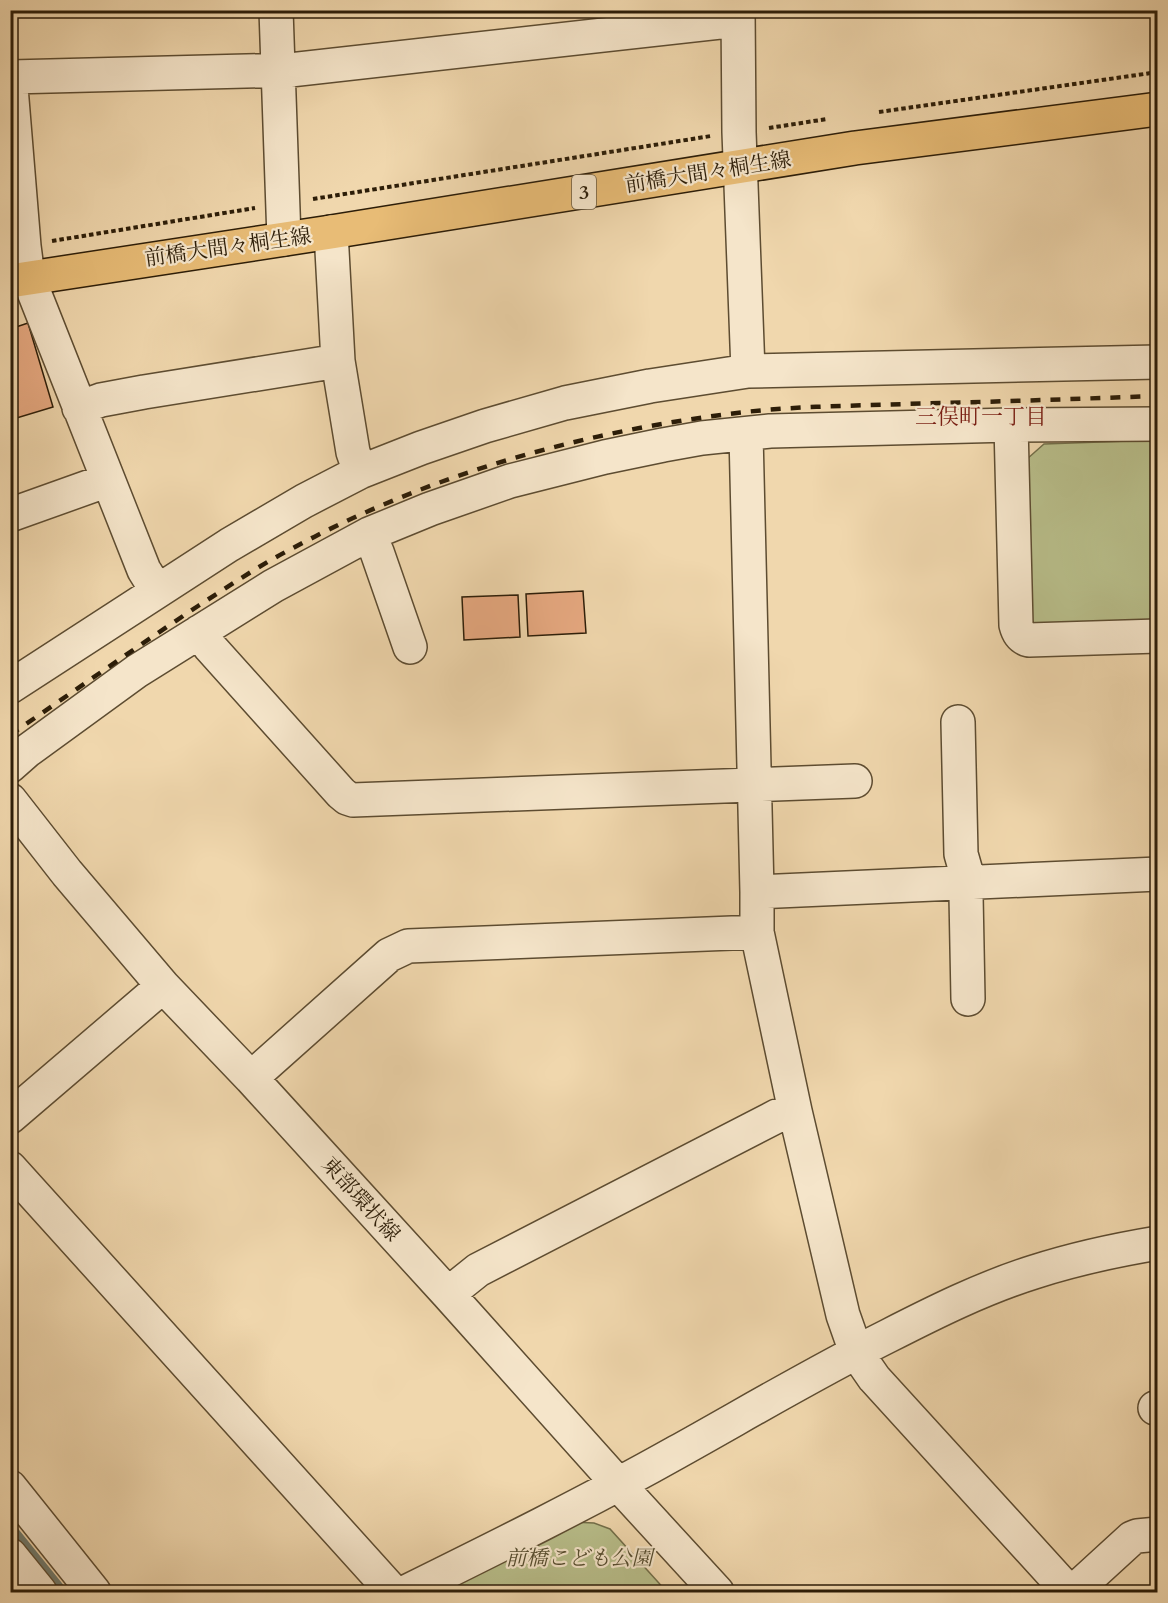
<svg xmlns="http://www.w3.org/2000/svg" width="1168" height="1603" viewBox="0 0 1168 1603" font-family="Cardo,'Noto Serif JP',serif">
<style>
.green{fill:#b8be8a;stroke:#726e49;stroke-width:1.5}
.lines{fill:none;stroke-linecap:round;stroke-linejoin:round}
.stream{stroke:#6f7a6e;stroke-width:8}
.building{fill:#e7a981;stroke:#2c1d08;stroke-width:1.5}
.minor-casing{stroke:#5d4c31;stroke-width:36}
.major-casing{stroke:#2c1d08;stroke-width:36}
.path{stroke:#2c1d08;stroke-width:4;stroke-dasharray:4.5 3;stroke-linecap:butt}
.minor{stroke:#f5e5ca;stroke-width:33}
.major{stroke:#e8bc76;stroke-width:33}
.rail{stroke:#2c1d08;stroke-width:4.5;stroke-dasharray:10 10;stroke-linecap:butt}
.labels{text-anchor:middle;stroke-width:4.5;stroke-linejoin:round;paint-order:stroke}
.shield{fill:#f5e5ca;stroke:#685942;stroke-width:1.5}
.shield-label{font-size:20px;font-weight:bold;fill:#2c1d08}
.street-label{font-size:21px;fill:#2c1d08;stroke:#f5e5ca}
.park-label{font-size:21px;font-style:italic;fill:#564d2f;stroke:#f5e5ca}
.neighbourhood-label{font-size:22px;fill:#7a1f14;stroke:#f5e5ca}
</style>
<rect width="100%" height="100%" fill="#f0d7ad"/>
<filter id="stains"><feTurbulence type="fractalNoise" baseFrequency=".00333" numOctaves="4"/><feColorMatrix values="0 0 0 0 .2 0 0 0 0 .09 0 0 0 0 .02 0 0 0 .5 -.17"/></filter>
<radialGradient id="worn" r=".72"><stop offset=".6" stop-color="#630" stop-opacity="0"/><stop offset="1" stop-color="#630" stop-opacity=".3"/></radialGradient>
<!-- green -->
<path class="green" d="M1157,440V629L1027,626V459L1044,444Z
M572,1522L594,1523L610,1529L667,1592H433Z"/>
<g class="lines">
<!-- stream -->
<path class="stream" d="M10,1525L64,1592"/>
</g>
<!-- building -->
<path class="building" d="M28,323L53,407L10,420V329Z
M583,591L586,633L528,636L526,594Z
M518,595L520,637L464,640L462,597Z"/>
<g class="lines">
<defs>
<path id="minor" d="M276,10L284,239
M738,10L739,132L748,371
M10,75L24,246L28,277L144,570L157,591
M11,77L290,70L720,22H738
M331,232L338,361L353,452L360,472
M79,408L101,400L144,392L338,361
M1011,425L1016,625C1018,633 1021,638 1029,640L1158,636
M746,434L757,892V932L795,1111L843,1315L856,1352L874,1378L1069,1592
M10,515L108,480
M369,534L377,552L410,647
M199,632L210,647L341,793L347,798L353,800L855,781
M10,687L229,545L304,501L360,472L421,448L485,426L565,403L650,386L748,371L1158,362
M958,722L961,854L969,882L966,895L968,999
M10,766L27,751L137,671L273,586L369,534L430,509L510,481L605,457L663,445L702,438L770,431L1011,425L1158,424
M10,800L67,873L163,986L251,1078L448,1294L619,1485L717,1592
M757,892L1158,874
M251,1078L389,955L408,946L757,932
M10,1117L163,986
M10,1168L393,1592
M448,1294L478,1270L777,1116L795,1111
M1155,1408H1158
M10,1487L94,1592
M10,1555L40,1592
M406,1592C497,1547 588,1502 677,1452C747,1413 816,1372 888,1336C935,1312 983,1288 1034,1272C1074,1259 1116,1250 1158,1243
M1073,1592L1132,1538L1137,1536L1158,1534"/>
<path id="major" d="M10,281L331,232L855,148L1158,109"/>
</defs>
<!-- minor casing -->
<use href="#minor" class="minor-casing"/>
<!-- major casing -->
<use href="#major" class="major-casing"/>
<!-- path -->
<path class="path" d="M879,112L1158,72
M769,128L827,119
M313,199L711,136
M52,241L255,208"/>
<!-- minor -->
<use href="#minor" class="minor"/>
<!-- major -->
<use href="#major" class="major"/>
<!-- rail -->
<path class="rail" d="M10,735C73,692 135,648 198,606C229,586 260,565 293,548C432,473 588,430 745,412C798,406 852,406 905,404C989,402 1073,399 1158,396"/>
</g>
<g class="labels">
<!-- shield labels -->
<rect class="shield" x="572" y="175" width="24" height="34" rx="4.5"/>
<g class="shield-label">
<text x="584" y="199">3</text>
</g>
<!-- street labels -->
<g class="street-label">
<text transform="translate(708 172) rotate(-9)" y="7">前橋大間々桐生線</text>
<text transform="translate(228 247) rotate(-8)" y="7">前橋大間々桐生線</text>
<text transform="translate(361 1199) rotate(48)" y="7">東部環状線</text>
</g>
<!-- park labels -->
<g class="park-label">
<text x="579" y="1565">前橋こども公園</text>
</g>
<!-- neighbourhood labels -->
<g class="neighbourhood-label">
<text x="981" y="424">三俣町一丁目</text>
</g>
</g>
<!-- margin -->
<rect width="1168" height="1603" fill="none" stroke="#f0d7ad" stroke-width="36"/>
<rect x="12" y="12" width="1144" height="1579" fill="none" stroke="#2c1d08" stroke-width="3"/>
<rect x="18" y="18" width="1132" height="1567" fill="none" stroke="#2c1d08" stroke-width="1.5"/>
<rect width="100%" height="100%" filter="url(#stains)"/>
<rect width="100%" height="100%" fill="url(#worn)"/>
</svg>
